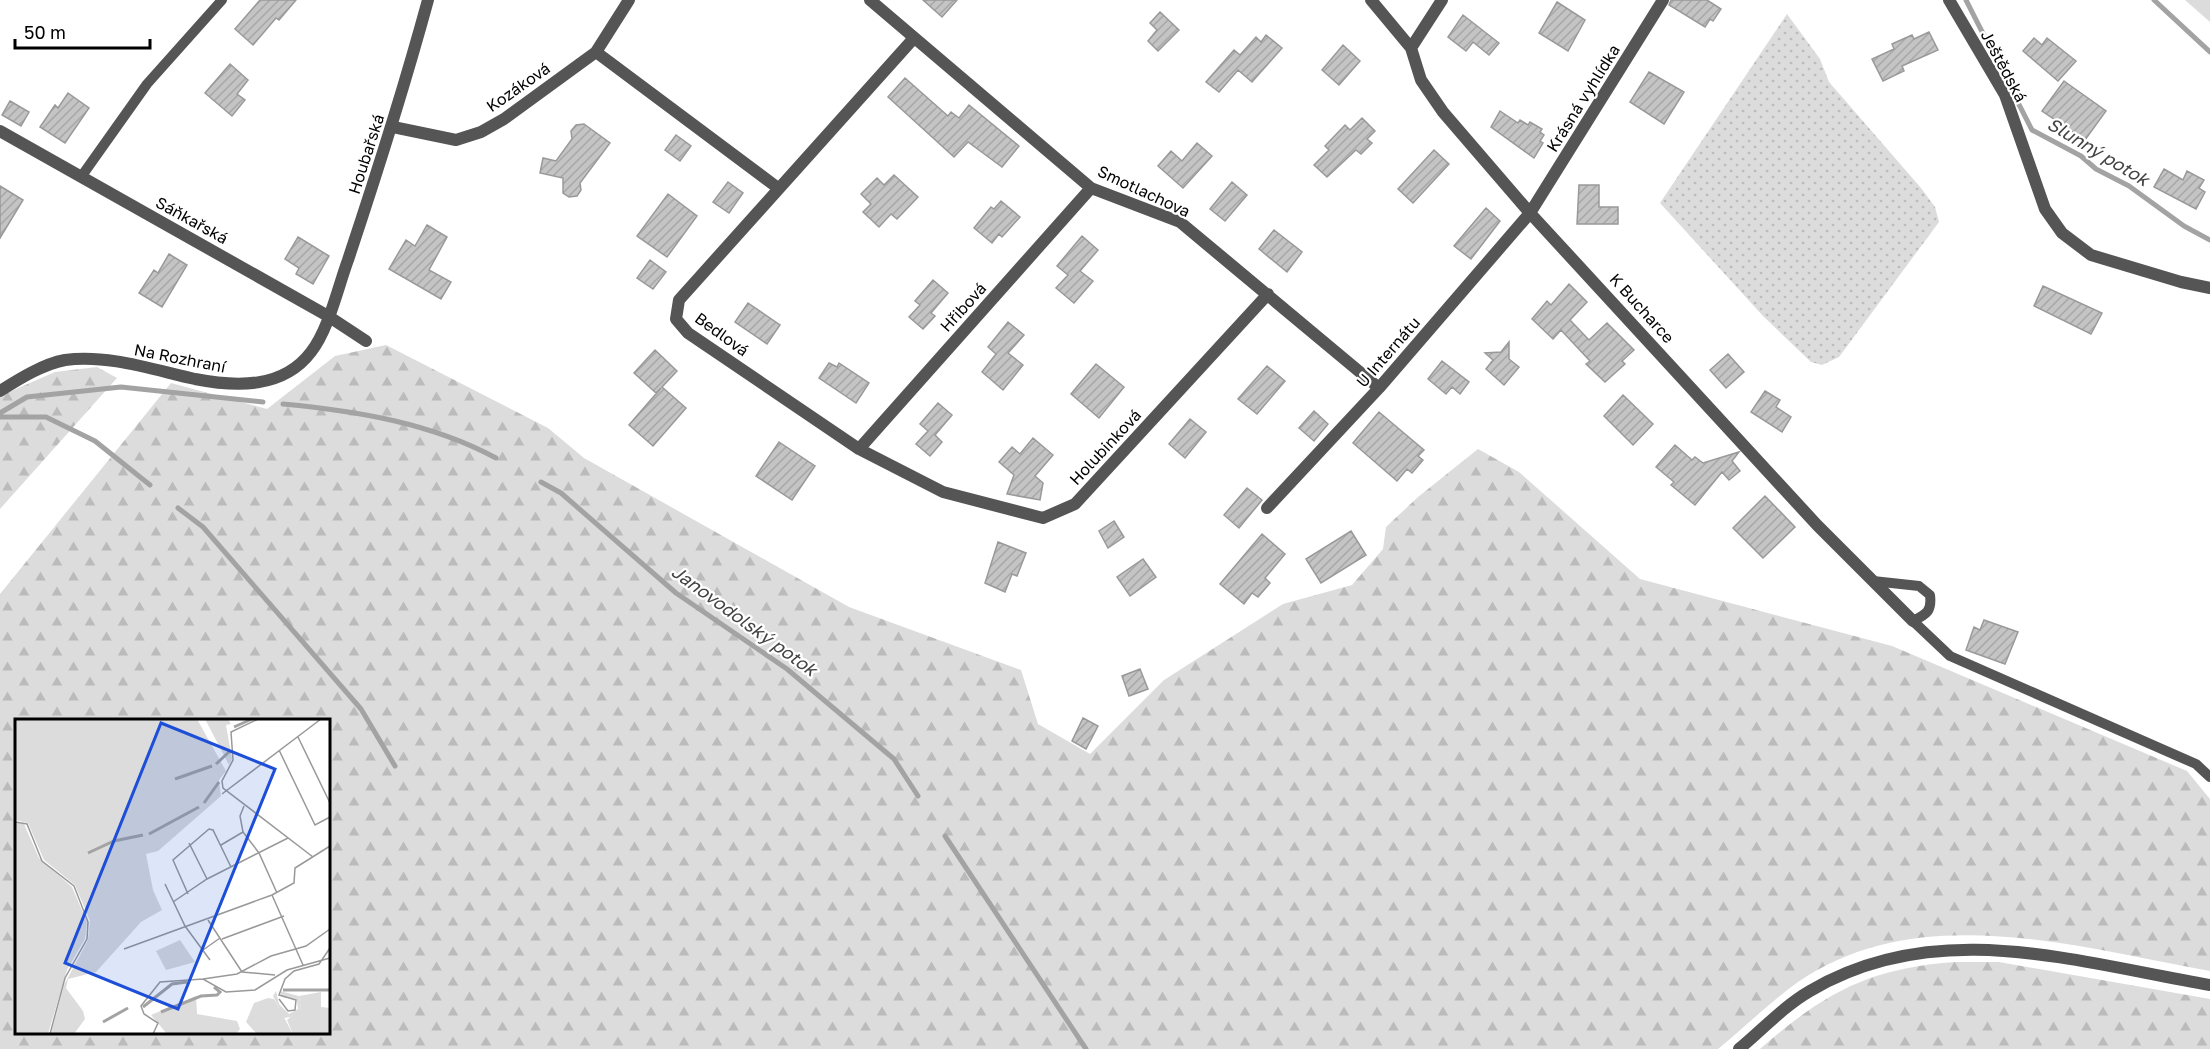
<svg xmlns="http://www.w3.org/2000/svg" width="2210" height="1049" viewBox="0 0 2210 1049" font-family="'Golos Text',sans-serif">
<style>
.grass{fill:url(#grass-dots)}
.forest{fill:url(#forest-firs);fill-rule:evenodd}
.lines{fill:none;stroke-linecap:round;stroke-linejoin:round}
.stream{stroke:#a3a3a3;stroke-width:5}
.building{fill:url(#building-hatch);stroke:#999;stroke-width:1.5}
.service{stroke:#555;stroke-width:10}
.minor{stroke:#555;stroke-width:12}
.tertiary{stroke:#555;stroke-width:12}
.labels{text-anchor:middle;stroke-width:4.5;stroke-linejoin:round;paint-order:stroke}
.street-label{font-size:16px;fill:#000;stroke:#fff}
.water-label{font-size:18px;font-style:italic;fill:#444;stroke:#fff}
.inset-river{fill:none;stroke:#a3a3a3;stroke-width:3}
.inset-road{fill:none;stroke:#999;stroke-width:1.5}
.view{fill:#1d4ed8;fill-opacity:0.15;stroke:#1d4ed8;stroke-width:3}
.inset-edge{fill:none;stroke:#000;stroke-width:3}
</style>
<defs>
<pattern id="grass-dots" width="8" height="8" patternUnits="userSpaceOnUse" patternTransform="scale(1.5)"><rect width="8" height="8" fill="#dcdcdc"/><path d="M2 2h.1M6 6h.1" fill="none" stroke="#bbb" stroke-width="1.8" stroke-linecap="round"/></pattern>
<pattern id="forest-firs" width="22" height="20" patternUnits="userSpaceOnUse" patternTransform="scale(1.5)"><rect width="22" height="20" fill="#dcdcdc"/><path d="M5 1l3.5 6h-7zM16 11l3.5 6h-7z" fill="#bbb"/></pattern>
<pattern id="building-hatch" width="6" height="6" patternUnits="userSpaceOnUse" patternTransform="scale(1.5)"><rect width="6" height="6" fill="#c4c4c4"/><path d="M-1 1l2-2M0 6l6-6M5 7l2-2" fill="none" stroke="#a7a7a7"/></pattern>
</defs>
<rect width="100%" height="100%" fill="#fff"/>
<!-- grass -->
<path class="grass" d="M1787,14L1820,59L1829,82L1921,188L1935,207L1939,222L1839,357L1822,365L1811,362L1763,316L1660,203Z"/>
<!-- forest -->
<path class="forest" d="M2185,0H2210V22Z
M386,345L548,428L584,458L849,607L1021,670L1038,724L1090,754L1164,680L1283,604L1352,585L1383,549L1386,527L1418,497L1478,449L1519,472L1640,579L1892,646L2187,771L2210,799V971C2078,948 1920,898 1798,982C1770,1002 1745,1027 1718,1049H0V594L171,383L267,409L335,356ZM16,720H328V1032H16Z
M97,367L117,378L0,509V396L55,372Z
M1955,962H1999L2210,999V1049H1760C1824,993 1869,968 1955,962Z"/>
<g class="lines">
<!-- stream -->
<path class="stream" d="M1966,0L2032,130L2081,156L2096,169L2129,186L2184,226L2210,240
M2154,0L2210,52
M283,404C357,411 431,423 496,458
M0,413L27,397L121,387L263,402
M0,417H46L95,441L150,485
M541,482L561,493L676,593L787,669L894,759L918,796
M178,508L203,527L361,709L395,766
M945,836L1086,1049"/>
</g>
<!-- building -->
<path class="building" d="M260,0H296L279,20L276,18L253,45L235,29Z
M923,0H957L942,17Z
M1671,0H1707L1721,9L1713,21L1710,19L1705,27L1669,5Z
M1557,2L1585,20L1568,51L1539,33Z
M1160,12L1179,30L1158,51L1148,41L1157,30L1150,23Z
M1463,15L1499,43L1489,55L1473,42L1466,51L1448,37Z
M1929,32L1938,50L1902,66L1904,71L1883,81L1872,59L1894,49L1892,44L1912,35L1914,39Z
M1266,35L1282,48L1252,82L1238,70L1219,92L1206,82L1234,50L1240,55L1256,37L1261,42Z
M2034,38L2042,45L2047,38L2076,61L2058,81L2023,51Z
M1343,45L1360,61L1339,85L1322,70Z
M230,64L248,80L237,94L245,100L232,116L205,93Z
M1649,72L1684,92L1664,124L1630,102Z
M905,78L948,116L951,112L959,118L969,105L1019,146L1002,167L968,142L954,157L888,97Z
M2064,81L2106,111L2085,140L2042,111Z
M68,93L89,108L65,143L40,127L55,105L58,108Z
M10,101L29,112L21,126L2,115Z
M1500,111L1518,123L1520,120L1528,125L1530,122L1542,129L1540,132L1544,135L1540,141L1543,143L1534,158L1491,127Z
M1362,118L1375,131L1367,139L1372,143L1361,154L1356,150L1327,177L1314,165L1329,150L1325,146L1345,125L1350,130Z
M584,124L610,143L580,183L581,190L577,196L569,197L563,193V178L540,173L543,158L556,161L572,139L571,131L576,125Z
M676,135L691,146L680,161L665,150Z
M1197,143L1212,156L1183,188L1158,166L1171,151L1182,161Z
M1434,150L1449,164L1413,203L1398,189Z
M2164,169L2183,180L2187,171L2204,180L2199,188L2205,192L2196,209L2154,187Z
M894,175L918,197L897,219L891,214L879,227L863,212L871,204L861,194L877,178L884,185Z
M728,182L743,193L729,213L713,202Z
M1232,182L1247,195L1225,221L1210,209Z
M1579,185H1599V207H1618V224H1577Z
M0,186L23,200L0,238Z
M668,194L697,216L667,257L637,236Z
M1001,201L1020,217L1002,237L999,234L992,243L974,228L991,207L994,209Z
M1486,208L1500,221L1471,259L1454,246Z
M427,225L447,237L429,270L451,282L441,299L389,269L406,240L415,246Z
M1274,230L1302,252L1287,272L1259,249Z
M1082,236L1098,250L1080,271L1093,281L1074,303L1056,288L1068,275L1057,266Z
M298,237L329,256L313,284L296,274L299,268L285,259Z
M169,254L187,265L162,307L139,293L154,270L158,273Z
M650,260L666,272L653,289L637,278Z
M933,280L948,293L931,313L935,316L923,329L909,317L920,305L915,301Z
M1569,284L1587,302L1570,320L1589,340L1607,323L1634,350L1622,361L1625,364L1605,382L1586,364L1590,361L1561,330L1553,339L1532,319L1547,301L1551,305Z
M2043,286L2102,313L2091,334L2034,306Z
M748,303L780,325L767,344L735,322Z
M1008,322L1024,335L1008,353L1023,365L1003,390L982,372L996,354L988,347Z
M1509,342V359L1519,367L1504,385L1486,369L1493,360L1485,353L1501,352Z
M655,350L677,371L662,387L686,408L653,446L629,425L661,388L656,393L634,373Z
M1728,354L1744,372L1726,388L1710,370Z
M1442,361L1469,382L1460,394L1452,387L1446,394L1428,379Z
M829,363L837,367L839,363L869,383L856,403L819,378Z
M1096,364L1124,387L1099,418L1071,394Z
M1267,366L1285,381L1257,414L1238,399Z
M1765,391L1780,400L1776,407L1791,417L1782,432L1751,412Z
M1623,395L1653,424L1633,445L1604,416Z
M938,403L952,415L935,435L942,442L930,456L916,444L928,431L920,424Z
M1314,411L1328,424L1314,441L1299,428Z
M1379,412L1424,450L1418,456L1423,460L1412,473L1407,469L1397,481L1353,443Z
M1190,419L1206,432L1185,458L1169,444Z
M1033,438L1053,455L1035,476L1043,483L1040,500L1007,494L1014,475L999,462L1012,447L1020,454Z
M779,442L815,466L792,500L756,476Z
M1675,445L1692,460L1695,457L1703,463L1739,452L1732,461L1740,471L1729,480L1722,472L1695,505L1671,485L1674,482L1656,467Z
M1247,488L1262,500L1239,528L1224,515Z
M1765,496L1795,527L1763,558L1733,528Z
M1114,521L1124,537L1108,548L1099,531Z
M1351,531L1366,555L1321,583L1306,559Z
M1262,534L1285,554L1265,578L1270,583L1258,597L1252,593L1244,604L1220,584Z
M998,542L1026,553L1017,576L1012,574L1005,592L985,583Z
M1143,559L1156,577L1130,596L1117,577Z
M1984,620L2018,632L2005,664L1966,650L1974,627L1980,630Z
M1140,669L1148,689L1129,696L1122,676Z
M1083,718L1098,726L1086,749L1072,741Z"/>
<g class="lines">
<!-- service -->
<path class="service" d="M81,177L147,84L222,0
M1873,581L1919,586L1930,595C1932,611 1927,614 1913,621L1950,656L2196,764L2210,777"/>
<!-- minor -->
<path class="minor" d="M870,0L1091,188L1180,222L1379,388
M1371,0L1411,48L1421,80L1443,112L1530,213L1817,525L1913,621
M914,38L679,300L676,319L688,333L859,449L943,492L1043,518L1075,504L1268,294
M1411,48L1442,0
M596,52L778,188
M393,127L456,140L481,132L504,119L596,52L629,0
M0,131L328,316L366,341
M0,391C19,379 43,364 65,360C108,354 154,370 195,379C236,387 283,389 311,352C329,329 338,287 348,260C377,173 404,88 428,0
M859,449L1091,188
M1267,508L1379,388L1530,213L1663,0"/>
<!-- tertiary -->
<path class="tertiary" d="M1949,0L2005,95L2045,209L2062,233L2091,255L2181,282L2210,288
M1739,1049C1762,1030 1784,1006 1810,991C1937,916 2075,962 2210,985"/>
</g>
<g class="labels">
<!-- street labels -->
<g class="street-label">
<text transform="translate(2004 66) rotate(62)" y="6">Ještědská</text>
<text transform="translate(518 87) rotate(-35)" y="6">Kozáková</text>
<text transform="translate(1583 98) rotate(-58)" y="6">Krásná vyhlídka</text>
<text transform="translate(366 154) rotate(-72)" y="6">Houbařská</text>
<text transform="translate(1144 191) rotate(25)" y="6">Smotlachova</text>
<text transform="translate(192 220) rotate(29)" y="6">Sáňkařská</text>
<text transform="translate(963 307) rotate(-48)" y="6">Hřibová</text>
<text transform="translate(1642 308) rotate(48)" y="6">K Bucharce</text>
<text transform="translate(722 334) rotate(36)" y="6">Bedlová</text>
<text transform="translate(1388 352) rotate(-49)" y="6">U Internátu</text>
<text transform="translate(180 358) rotate(11)" y="6">Na Rozhraní</text>
<text transform="translate(1105 447) rotate(-47)" y="6">Holubinková</text>
</g>
<!-- water labels -->
<g class="water-label">
<text transform="translate(2098 152) rotate(31)" y="6">Slunný potok</text>
<text transform="translate(744 621) rotate(36)" y="6">Janovodolský potok</text>
</g>
</g>
<!-- overview -->
<g transform="translate(15 719)">
<rect width="315" height="315" fill="#fff"/>
<path d="M165,221L180,243L151,251L141,232ZM261,272L264,285L274,295L283,290L282,281L267,278L265,272L284,277L286,289L281,297L269,299L258,277ZM253,279L259,280L278,315H242L231,303L239,284Z" fill="#dcdcdc"/>
<path d="M0,0H182L211,52L204,61L206,77L143,132L131,135L138,171L147,191L126,203L81,253L53,260L51,269L68,292L70,300L59,315H36L49,266L73,221L75,202L60,166L29,141L13,104L0,101ZM190,0H213L216,5L211,6L217,40L214,46ZM0,104L9,105L24,139L57,168L72,203L70,220L52,251L33,315H0ZM306,273V288L315,289V315H278L272,301L286,289L284,277ZM181,277L182,295L222,302L225,310L221,315H152L136,296Z" fill="#dcdcdc"/>
<path class="inset-river" d="M219,8L237,0M201,45L215,32M160,60L197,47M189,84L204,63M134,115L184,88M73,134L99,122L128,116M268,271H315M128,288L157,265L172,263M146,293L186,277L202,276L205,273L199,268M88,303L113,289"/>
<path class="inset-road" d="M243,0L216,13L218,41L207,62L208,69L298,138M283,18L315,84M264,31L300,106L315,98M207,75L306,0M229,87L225,97L228,113L244,134L262,174M0,103L12,105L27,142L59,167L73,203L72,220L50,259L35,315M174,124L192,160M206,126L228,113M150,165L170,207L195,241M173,175L158,141L194,110L198,111L216,148M257,176L288,246M158,183L192,160L273,119M193,201L227,253L260,256M207,220L269,197M109,230L257,176L279,164L280,149L315,127M188,231L205,219M188,260L222,255L256,237L291,227L315,210M264,280L273,292L280,291L281,281L264,276L270,260L279,252L304,245L315,229M138,315L143,304L129,295L126,287L145,263L188,260L211,273L240,271L272,251L315,239"/>
<path class="view" d="M146,4L260,50L163,290L50,244Z"/>
<rect width="315" height="315" class="inset-edge"/>
</g>
<!-- scale -->
<path d="M15 39v9h135v-9" fill="none" stroke="#000000" stroke-width="3"/>
<text x="24" y="39" font-size="18" fill="#000000" stroke="#ffffff" stroke-width="4.5" paint-order="stroke">50 m</text>
</svg>
